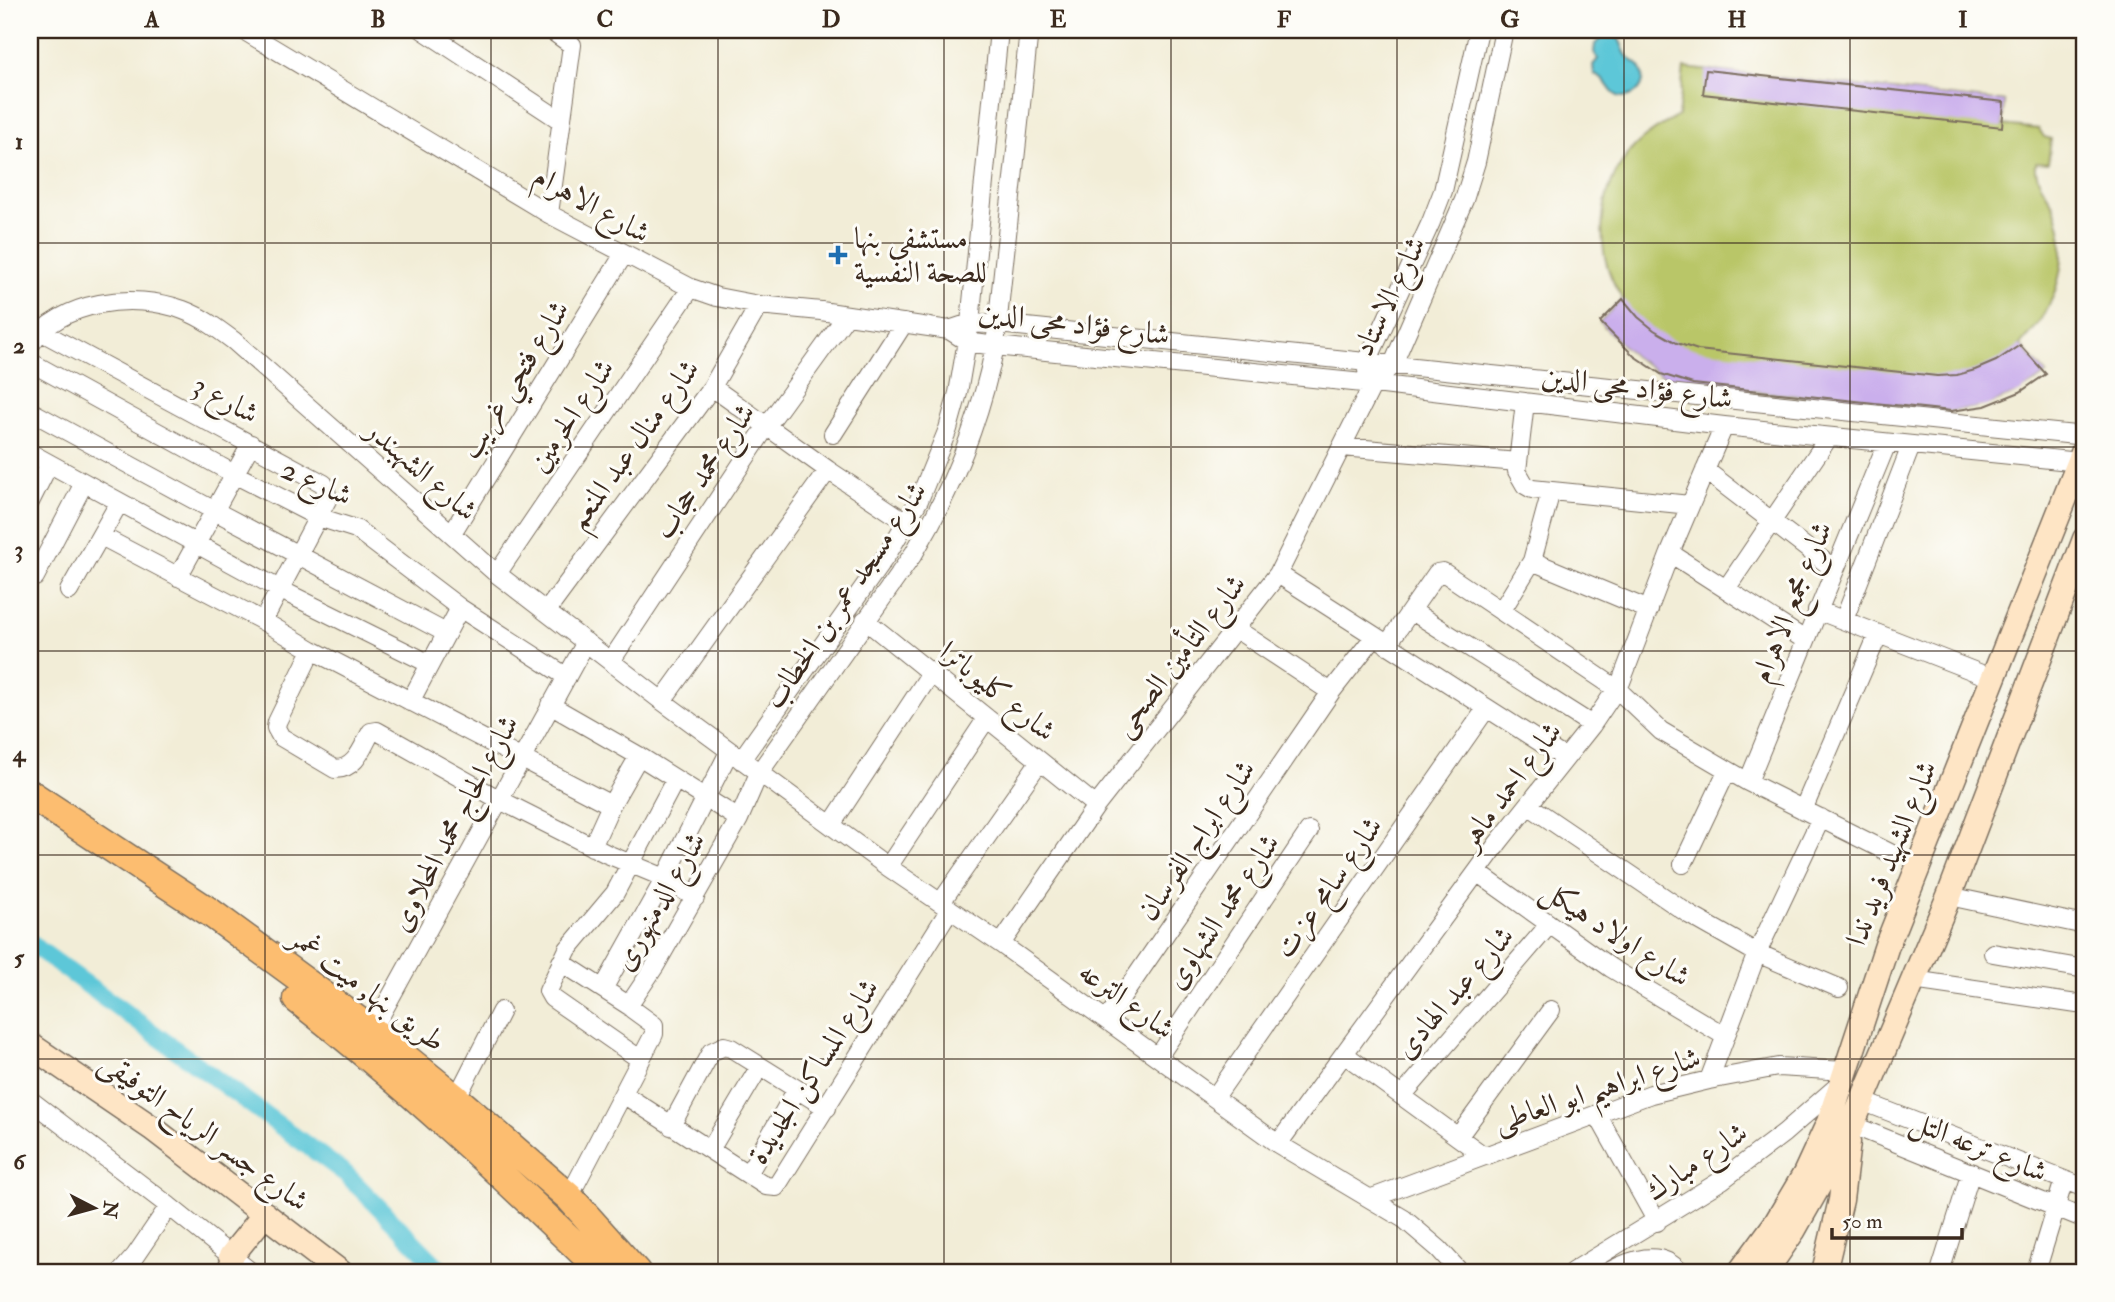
<svg xmlns="http://www.w3.org/2000/svg" width="2115" height="1302" viewBox="0 0 2115 1302" font-family="'IM FELL Double Pica',Amiri,serif">
<style>
.green{fill:#b9c667;stroke:#7a7842;stroke-width:2}
.water{fill:#5dc7d8;stroke:#4c787b;stroke-width:2}
.lines{fill:none;stroke-linecap:round;stroke-linejoin:round}
.canal{stroke:#5dc7d8;stroke-width:18}
.building{fill:#caafec}
.minor-casing{stroke:#7b6e5f;stroke-width:20}
.secondary-casing{stroke:#7b6e5f;stroke-width:27}
.trunk-casing{stroke:#7b6e5f;stroke-width:31}
.minor{stroke:#fff;stroke-width:18}
.secondary{stroke:#fee5c5;stroke-width:24}
.trunk{stroke:#fcbd6f;stroke-width:28}
.grid{fill:none;stroke:#3b2a1e;stroke-width:2;stroke-opacity:0.55}
.poi-dot{fill:#1f6fb2;stroke:#fdfcf7;stroke-width:2.5}
.labels{text-anchor:middle;stroke-width:6;stroke-linejoin:round;paint-order:stroke}
.street-label{font-size:30px;fill:#3b2a1e;stroke:#fdfcf7}
.poi-label{font-size:30px;fill:#3b2a1e;stroke:#fdfcf7;text-anchor:start}
.neatline{fill:none;stroke:#3b2a1e;stroke-width:2.5}
.grid-label{font-size:23px;text-anchor:middle;font-weight:bold;fill:#3b2a1e}
</style>
<rect width="100%" height="100%" fill="#fdfcf7"/>
<filter id="ink" filterUnits="userSpaceOnUse"><feTurbulence type="fractalNoise" baseFrequency=".0143" numOctaves="2"/><feDisplacementMap in="SourceGraphic" scale="14" xChannelSelector="R" yChannelSelector="G"/><feConvolveMatrix kernelMatrix="1 2 1 2 8 2 1 2 1" color-interpolation-filters="sRGB"/></filter>
<filter id="wash" filterUnits="userSpaceOnUse"><feTurbulence type="fractalNoise" baseFrequency=".00686" numOctaves="4" result="noise"/><feDisplacementMap in="SourceGraphic" scale="28" xChannelSelector="R" yChannelSelector="G"/><feGaussianBlur stdDeviation="1.57" result="paint"/><feColorMatrix in="noise" values="0 0 0 0 0 0 0 0 0 0 0 0 0 0 0 0 0 1.4 0 .05"/><feComposite in="paint" operator="in"/></filter>
<g filter="url(#wash)">
<rect width="100%" height="100%" fill="#f2edd7"/>
<!-- green -->
<path class="green" d="M1684,68L2004,102L2002,125L2039,129L2044,137L2051,139L2048,163L2036,162C2034,180 2046,189 2053,205C2074,256 2057,308 2020,345L2046,374C2013,399 1980,410 1939,411L1700,386L1661,374L1634,356L1600,322L1623,299C1592,253 1596,189 1634,147C1646,134 1663,125 1678,116Z"/>
<!-- water -->
<path class="water" d="M1605,35L1618,38C1623,44 1623,53 1629,58C1633,62 1639,63 1641,69C1649,84 1634,101 1618,96C1610,93 1609,85 1603,80C1600,77 1596,76 1594,74L1593,65L1598,59L1594,52L1595,44Z"/>
<g class="lines">
<!-- canal -->
<path class="canal" d="M30,943L346,1174L443,1272"/>
</g>
<g id="blocks">
<!-- building -->
<path class="building" d="M1706,70L2004,102L2002,127L1703,94Z
M1623,299L1638,317L1654,330L1677,343L1698,350L1937,376L1957,375L1975,370L1996,361L2020,345L2046,374L2020,392L1985,406L1951,411L1693,384L1661,374L1634,356L1600,322Z"/>
</g>
</g>
<g filter="url(#ink)">
<use href="#blocks" fill-opacity="0" stroke="#7b6e5f" stroke-width="2"/>
<g class="lines">
<defs>
<path id="minor" d="M243,30L549,214L691,288L717,297L759,305L821,311L949,330L968,342L995,346L1383,385L1724,426L2080,462
M423,30L560,120
M549,214L572,45L551,30
M949,330L970,323L998,324L2085,436
M40,331L324,484L328,498L263,621
M30,345C61,300 134,292 183,310C202,317 218,329 234,341L497,574L662,701L888,867L1001,944L1278,1144L1404,1219L1439,1249L1460,1272
M30,362L234,474L318,517L356,529L460,608L567,677
M1367,371V362L1431,222L1443,191L1479,30
M712,387L828,470L906,522
M1525,402L1517,471L1525,485L1532,489L1690,505
M30,411L213,510L446,633
M833,434L904,323
M1342,447L1518,462
M30,453L281,590L430,664
M1705,470L1834,569
M30,502L49,464
M452,533L624,254
M101,536L263,621L312,650L611,805
M1670,553L1805,640
M1532,561L1649,610
M497,574L691,288
M1278,574L1565,758
M35,577L84,483
M178,577L251,444
M1726,589L1829,437
M69,591L119,503
M1502,610L1532,561L1551,491
M1817,610L1994,679
M1412,611L1592,725
M546,612L712,387L759,305
M865,620L1096,806
M1844,620L1911,446
M1236,629L1331,692
M1387,645L1437,573L1443,572L1617,689L1661,731L1748,782L1890,853
M312,650L277,722L276,728L281,737L335,769C356,769 362,748 371,732L377,731L500,800L607,854L665,878L695,898
M611,661L766,427L847,315
M662,701L828,470
M410,702L460,608
M550,705L639,756L739,819
M741,760L888,553L919,500L948,429L958,393L970,323L999,30
M1748,782L1887,443
M1528,805L1690,915L1757,953L1839,988
M1803,810L1878,635
M831,825L931,673
M592,847L611,805L639,756
M1683,864L1727,771
M888,867L987,718
M1478,873L1611,968L1725,1036
M1949,896L2085,925
M941,902L1040,761
M1001,944L1096,806L1278,574L1373,384L1393,364L1464,200L1476,162L1504,30
M1993,953L2085,969
M561,962L631,1007
M1913,980L2077,1004L2085,1001
M603,989L665,878L729,752
M1107,1019L1331,692L1374,637
M372,1031L586,642
M1344,1054L1484,1156
M1158,1057L1309,831
M641,1060L552,998L548,991L568,949L615,893L675,780
M1709,1080L1757,953L1821,818
M623,1094L766,1186L776,1187L950,909
M1402,1096L1549,925
M1215,1097L1486,709
M456,1099L501,1011
M30,1100L169,1206L251,1272
M1862,1101L2085,1188
M1597,1114L1657,1222
M1852,1125L2085,1219
M671,1126L711,1052L724,1046L731,1048L827,1108
M1458,1137L1551,1010
M1278,1144L1498,843L1592,725L1621,682L1670,553L1724,426
M710,1150L760,1066
M748,1174L797,1089
M569,1197L654,1034V1025L632,1009L631,1002L655,966L739,819L759,773L914,553C953,488 980,421 995,346L1029,30
M1372,1198L1651,1094L1709,1080L1778,1067L1846,1071
M121,1272L135,1256L169,1206
M1572,1272L1722,1180L1784,1133L1840,1084
M1608,1272C1631,1260 1660,1248 1680,1272
M1940,1272L1971,1172
M2036,1272L2064,1180"/>
<path id="secondary" d="M30,1045L152,1128L340,1272
M231,1256L265,1214
M1740,1272L1776,1223L1805,1174L1829,1122L1887,945L2085,448
M1765,1272L1793,1231L1849,1132L1949,896L2085,539
M1824,1272L1841,1200L1848,1142"/>
<path id="trunk" d="M30,794L211,913L372,1031L456,1099L569,1197L636,1272
M297,999C405,1083 505,1177 603,1272"/>
</defs>
<!-- minor casing -->
<use href="#minor" class="minor-casing"/>
<!-- secondary casing -->
<use href="#secondary" class="secondary-casing"/>
<!-- trunk casing -->
<use href="#trunk" class="trunk-casing"/>
<!-- minor -->
<use href="#minor" class="minor"/>
<!-- secondary -->
<use href="#secondary" class="secondary"/>
<!-- trunk -->
<use href="#trunk" class="trunk"/>
</g>
</g>
<!-- grid -->
<path class="grid" d="M265,30V1272M491,30V1272M718,30V1272M944,30V1272M1171,30V1272M1397,30V1272M1624,30V1272M1850,30V1272M30,243H2085M30,447H2085M30,651H2085M30,855H2085M30,1059H2085"/>
<!-- markers -->
<path class="poi-dot" d="M834.5 244.5h7v7h7v7h-7v7h-7v-7h-7v-7h7z"/>
<g class="labels">
<!-- street labels -->
<g class="street-label">
<text transform="translate(592 204) rotate(29)" y="10">شارع الاهرام</text>
<text transform="translate(1389 296) rotate(-64)" y="10">شارع الاستاد</text>
<text transform="translate(1074 323) rotate(7)" y="10">شارع فؤاد محى الدين</text>
<text transform="translate(514 379) rotate(-58)" y="10">شارع فتحي غريب</text>
<text transform="translate(1637 387) rotate(7)" y="10">شارع فؤاد محى الدين</text>
<text transform="translate(226 399) rotate(28)" y="10">شارع 3</text>
<text transform="translate(571 415) rotate(-56)" y="10">شارع الحرمين</text>
<text transform="translate(633 444) rotate(-54)" y="10">شارع منال عبد المنعم</text>
<text transform="translate(422 470) rotate(41)" y="10">شارع الشهبندر</text>
<text transform="translate(704 471) rotate(-56)" y="10">شارع محمد حجاب</text>
<text transform="translate(317 482) rotate(24)" y="10">شارع 2</text>
<text transform="translate(845 595) rotate(-56)" y="10">شارع مسجد عمر بن الخطاب</text>
<text transform="translate(1791 602) rotate(-68)" y="10">شارع مجمع الاهرام</text>
<text transform="translate(1179 655) rotate(-52)" y="10">شارع التأمين الصحى</text>
<text transform="translate(998 691) rotate(39)" y="10">شارع كليوباترا</text>
<text transform="translate(1510 785) rotate(-53)" y="10">شارع احمد ماهر</text>
<text transform="translate(454 823) rotate(-62)" y="10">شارع الحاج محمد المحلاوى</text>
<text transform="translate(1196 840) rotate(-56)" y="10">شارع ابراج الفرسان</text>
<text transform="translate(1891 853) rotate(-68)" y="10">شارع الشهيد فريد ندا</text>
<text transform="translate(1328 887) rotate(-55)" y="10">شارع سامح عزت</text>
<text transform="translate(659 901) rotate(-60)" y="10">شارع الدمنهورى</text>
<text transform="translate(1222 911) rotate(-56)" y="10">شارع محمد الشهاوى</text>
<text transform="translate(1616 933) rotate(33)" y="10">شارع اولاد هيكل</text>
<text transform="translate(368 989) rotate(37)" y="10">طريق بنها, ميت غمر</text>
<text transform="translate(1454 992) rotate(-49)" y="10">شارع عبد الهادى</text>
<text transform="translate(1127 1000) rotate(36)" y="10">شارع الترعه</text>
<text transform="translate(813 1071) rotate(-57)" y="10">شارع المساكن الجديدة</text>
<text transform="translate(1597 1089) rotate(-18)" y="10">شارع ابراهيم ابو العاطى</text>
<text transform="translate(205 1131) rotate(36)" y="10">شارع جسر الرياح التوفيقى</text>
<text transform="translate(1979 1146) rotate(22)" y="10">شارع ترعه التل</text>
<text transform="translate(1696 1161) rotate(-34)" y="10">شارع مبارك</text>
</g>
<!-- poi labels -->
<g class="poi-label">
<text x="854" y="248">مستشفى بنها<tspan x="854" dy="34">للصحة النفسية</tspan></text>
</g>
</g>
<!-- margin -->
<rect width="2115" height="1302" fill="none" stroke="#fdfcf7" stroke-width="77"/>
<!-- north arrow -->
<g transform="translate(94 1208) rotate(96)" stroke="#fdfcf7" stroke-width="5" paint-order="stroke">
<path d="M0-5L12 26L0 18L-12 26Z" fill="#3b2a1e"/>
<text y="-10" font-size="19" font-weight="bold" text-anchor="middle" fill="#3b2a1e">N</text>
</g>
<!-- scale -->
<path d="M1832 1228v10h130v-10" fill="none" stroke="#3b2a1e" stroke-width="3.5"/>
<text x="1842" y="1228" font-size="21" fill="#3b2a1e" stroke="#fdfcf7" stroke-width="5" paint-order="stroke">50 m</text>
<rect x="38" y="38" width="2038" height="1226" class="neatline"/>
<g class="grid-label">
<text x="152" y="27">A</text>
<text x="378" y="27">B</text>
<text x="605" y="27">C</text>
<text x="831" y="27">D</text>
<text x="1058" y="27">E</text>
<text x="1284" y="27">F</text>
<text x="1510" y="27">G</text>
<text x="1737" y="27">H</text>
<text x="1963" y="27">I</text>
<text x="19" y="149">1</text>
<text x="19" y="353">2</text>
<text x="19" y="557">3</text>
<text x="19" y="761">4</text>
<text x="19" y="965">5</text>
<text x="19" y="1169">6</text>
</g>
</svg>
